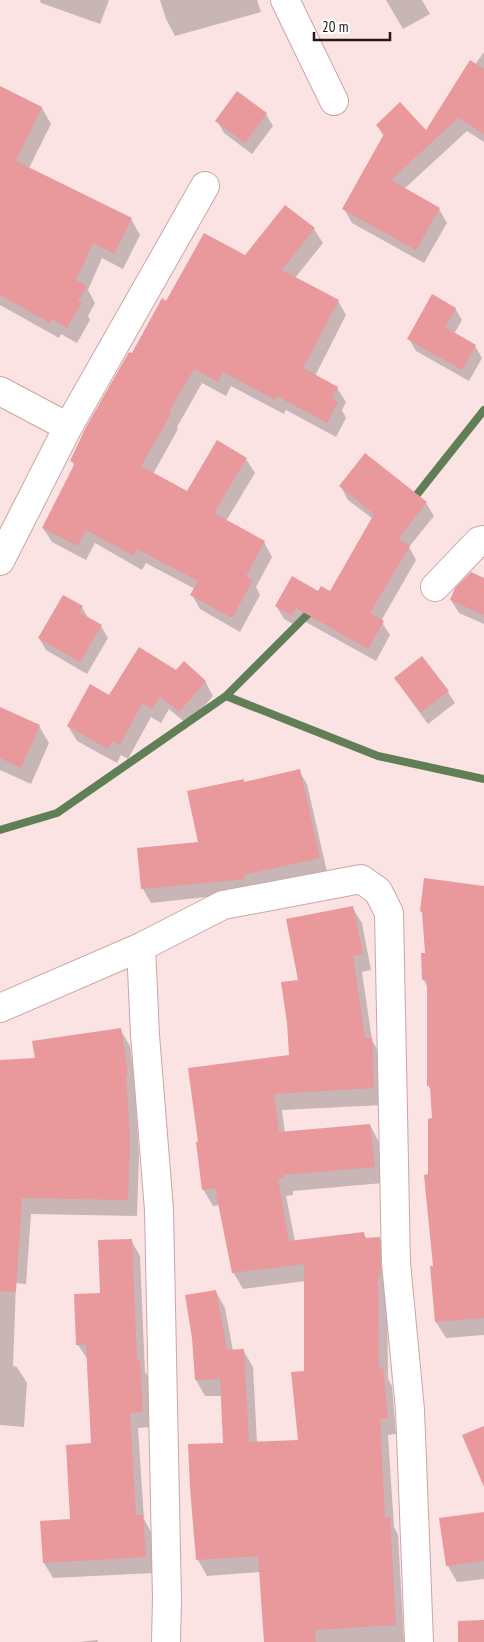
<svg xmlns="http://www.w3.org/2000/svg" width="484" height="1642" viewBox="0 0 484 1642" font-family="'PT Sans Narrow',sans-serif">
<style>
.shadow{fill:#0003}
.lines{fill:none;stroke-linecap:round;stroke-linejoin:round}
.stream{stroke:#617f56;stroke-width:8}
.building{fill:#e9989c}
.minor-casing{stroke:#cba6a7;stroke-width:30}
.minor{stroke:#fff;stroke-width:28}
</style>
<rect width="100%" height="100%" fill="#fbe3e4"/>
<!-- shadow -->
<path class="shadow" d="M40,0H109L100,24L41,3Z
M160,0H257L261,12L175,36L166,19Z
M386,0H422L430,14L403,29Z
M484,52V142L467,131L404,189L439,209L447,223L424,263L352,223L344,209L384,137L377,125L426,133Z
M0,88L42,108L51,124L29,168L131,219L140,235L123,269L102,258L88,290L95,303L88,316L90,320L77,343L61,334L59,338L0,305Z
M266,114L273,126L252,154L224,133L217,121Z
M314,229L323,243L295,278L338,301L346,315L315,376L337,388L346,402L342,410L346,418L336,437L286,410L284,414L231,386L226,396L202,383L177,427L178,429L153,474L188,493L246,459L255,473L226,521L264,542L272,557L256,587L260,595L240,632L200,609L192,595L195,589L146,563L142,570L95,543L86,560L52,542L43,528L74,466L72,461L132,355L167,302L245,257Z
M455,308L462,320L454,334L475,346L482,358L469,381L416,351L409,339Z
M341,487L426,503L434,516L409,547L416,560L381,621L390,635L376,661L304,621L300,628L284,619L276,606L318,593L330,592L373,519L348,500Z
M484,580V624L459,613L451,600Z
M82,607L88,618L101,626L108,638L87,674L46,650L39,638Z
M176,671L205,681L213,696L188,725L169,709L161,723L151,717L128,759L121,755L117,763L77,741L68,726L109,696Z
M396,678L448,692L455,703L428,724L403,690Z
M0,708L39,726L49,743L31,784L0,770Z
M299,771L307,784L327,872L252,892L151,903L143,889L138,849L200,843L243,780L245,783Z
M484,887V1335L446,1338L436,1322L432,1268L435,1267L429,1175L434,1119L432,1092L428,1085V988L423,979L426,954L424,916L421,911Z
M352,907L362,923L371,970L362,972L372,1040L380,1055L383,1105L282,1110L285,1133L370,1125L379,1142L383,1183L293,1191V1195L286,1196L295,1241L364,1234L367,1239L379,1238L389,1254L387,1292L388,1379L392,1386L396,1434L388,1435L394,1527L398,1535L404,1642H265L260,1572L207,1576L198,1560L224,1444L222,1396H205L196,1380L216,1292L225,1308L233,1351L243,1350L253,1367L257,1443L299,1441L306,1372V1281L243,1289L233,1272L220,1205L213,1206L203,1189L290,1056L299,981Z
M120,1029L130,1046L136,1090L135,1091L139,1154L137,1216L31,1214L26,1284L16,1283L13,1366L17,1367L27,1383L24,1427L0,1425V1061L36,1059Z
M131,1240L140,1256L145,1372L148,1376L151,1427L138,1428L144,1519L151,1532L154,1573L53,1578L44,1563L72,1520L93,1444L88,1360L78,1345Z
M484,1513V1579L457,1582L448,1566L441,1519Z
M97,1640L98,1642H79Z"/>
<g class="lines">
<!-- stream -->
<path class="stream" d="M411,502L484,410
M226,696L378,756L484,779
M0,830L57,813L226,696L314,608"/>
</g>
<!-- building -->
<path class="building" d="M470,60L484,69V134L458,118L391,180L440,208L416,250L342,209L384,134L376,125L400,102L426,130Z
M0,86L42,107L16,161L132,218L114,254L93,243L76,280L87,286L78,301L82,303L67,328L52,319L50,323L0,295Z
M237,91L267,113L245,143L215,121Z
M285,205L315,228L282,270L339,300L303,368L338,387L332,398L338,402L327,423L277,396L275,400L223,372L218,382L194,369L169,412L171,414L141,466L187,491L217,440L247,458L214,513L265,541L246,576L253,580L232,618L190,595L198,581L137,549L134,556L86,530L78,546L42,528L75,463L70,461L85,429L129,352L132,353L162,298L166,301L204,233L245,255Z
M432,294L456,308L445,327L476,345L462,370L407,339Z
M365,453L427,502L398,539L410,546L370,613L384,621L368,649L296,608L292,616L275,606L292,576L318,591L321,586L330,591L374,514L339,486Z
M471,572L484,578V615L450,600L455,588Z
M63,595L83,606L79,612L102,625L80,662L38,638Z
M139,647L176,670L184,661L206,681L179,712L160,696L152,709L142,703L120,745L113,741L108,749L67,726L90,684L109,695Z
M422,656L449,691L421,712L394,678Z
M0,707L40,725L21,768L0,758Z
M300,769L320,858L244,875L245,879L141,889L137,848L198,842L187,791L244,779V782Z
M424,878L484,886V1318L435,1322L430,1266H433L424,1175L428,1174V1119L432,1118L430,1086H427V979L422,980L421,953H425L422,912L420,911Z
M353,906L363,954L353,956L365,1038H372L374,1088L274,1094L279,1132L370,1124L375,1167L284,1175V1178L278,1179L289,1241L364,1232L365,1238L380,1237L381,1275H378L379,1369L383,1368L388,1418L380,1419L385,1518L390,1517L396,1625L315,1630L316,1642H264L258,1556L196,1560L190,1488L188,1444L223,1443L220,1379L195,1380L192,1338L185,1295L216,1290L227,1350L244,1349L249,1442L298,1440L291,1372L304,1371V1264L232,1273L215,1188L202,1190L196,1142H198L188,1068L289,1055L287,1023L281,982L298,980L286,919Z
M121,1028L128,1074H126L130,1137L128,1200L22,1198L16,1292L0,1291V1060L35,1058L32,1041Z
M132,1239L137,1360H140L143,1412L130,1413L136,1515H143L146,1557L43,1563L40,1521L70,1519L66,1445L91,1443L86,1345H76L74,1294L100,1293L98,1240Z
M484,1426V1487L462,1435Z
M484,1512V1561L446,1566L439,1518Z
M484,1620V1642H458V1621Z"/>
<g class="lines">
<defs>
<path id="minor" d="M285,0L334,101
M0,391L68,427
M0,561L68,427L205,186
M435,587L479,541L484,540
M141,947L145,1035L159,1210L167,1599L166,1642
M0,1008L141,947L223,905L361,879L378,891L389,913L396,1263L410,1410L419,1642"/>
</defs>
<!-- minor casing -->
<use href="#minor" class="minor-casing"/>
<!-- minor -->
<use href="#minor" class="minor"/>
</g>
<!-- scale -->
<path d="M314 32v8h76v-8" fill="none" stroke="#241717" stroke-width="2.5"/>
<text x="322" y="32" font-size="15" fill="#241717" stroke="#ffffff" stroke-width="4" paint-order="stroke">20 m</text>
</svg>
